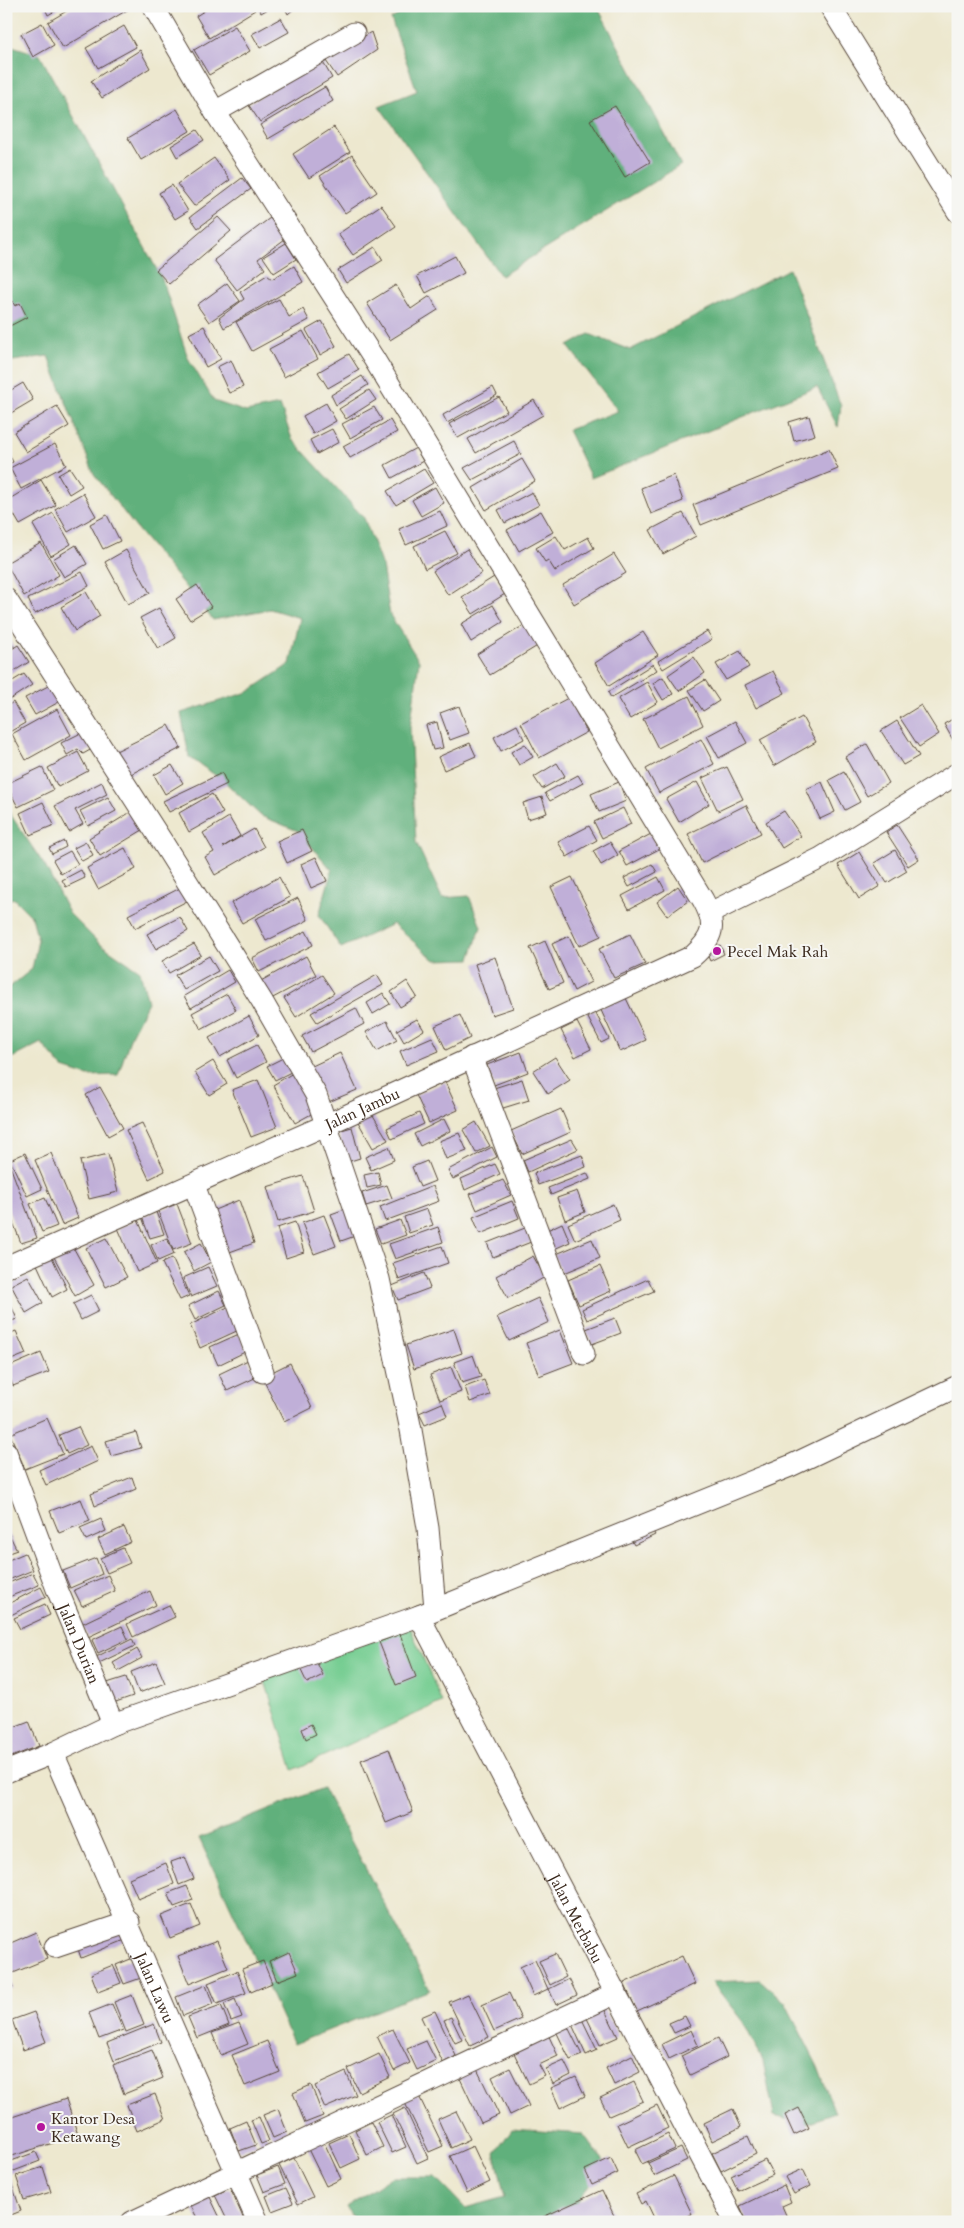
<svg xmlns="http://www.w3.org/2000/svg" width="964" height="2228" viewBox="0 0 964 2228" font-family="Cardo,serif">
<style>
.green{fill:#76cd92;stroke:#587c58}
.forest{fill:#60b07c;stroke:#4e6d4d}
.building{fill:#c0afd8}
.lines{fill:none;stroke-linecap:round;stroke-linejoin:round}
.street-casing{stroke:#564639;stroke-width:23}
.street{stroke:#fff;stroke-width:21}
.poi-dot{fill:#b5179e;stroke:#f6f6f2;stroke-width:2}
.labels{text-anchor:middle;stroke-width:4;stroke-linejoin:round;paint-order:stroke}
.poi-label{font-size:16px;fill:#3b2a1e;stroke:#f6f6f2;text-anchor:start}
.street-label{font-size:16px;fill:#3b2a1e;stroke:#f6f6f2}
</style>
<rect width="100%" height="100%" fill="#f6f6f2"/>
<filter id="ink" filterUnits="userSpaceOnUse"><feTurbulence type="fractalNoise" baseFrequency=".02" numOctaves="2"/><feDisplacementMap in="SourceGraphic" scale="10" xChannelSelector="R" yChannelSelector="G"/><feConvolveMatrix kernelMatrix="1 2 1 2 8 2 1 2 1" color-interpolation-filters="sRGB"/></filter>
<filter id="wash" filterUnits="userSpaceOnUse"><feTurbulence type="fractalNoise" baseFrequency=".0096" numOctaves="4" result="noise"/><feDisplacementMap in="SourceGraphic" scale="20" xChannelSelector="R" yChannelSelector="G"/><feGaussianBlur stdDeviation="1.12" result="paint"/><feColorMatrix in="noise" values="0 0 0 0 0 0 0 0 0 0 0 0 0 0 0 0 0 1.4 0 .05"/><feComposite in="paint" operator="in"/></filter>
<g filter="url(#wash)">
<rect width="100%" height="100%" fill="#ede8cf"/>
<!-- green -->
<path class="green" d="M410,1627L442,1702L293,1770L264,1678Z"/>
<!-- forest -->
<path class="forest" d="M415,6H597L681,165L501,276L379,106L417,91L391,19Z
M6,44L40,55L162,279L188,358L214,401L246,412L280,405L292,439L364,518L382,566L390,615L419,661L410,728L416,842L442,898L469,896L481,927L470,959L435,960L393,924L341,948L319,915L332,870L298,831L261,816L225,782L189,757L181,713L248,692L290,664L300,618L270,609L213,620L137,529L94,474L48,356L6,362Z
M789,269L841,406L838,427L817,387L591,478L568,430L618,411L568,346L589,334L630,350Z
M6,808L45,866L69,913L99,943L140,971L148,1002L132,1033L118,1075L88,1076L63,1068L41,1043L6,1061V990L32,969L38,940L32,917L13,898L6,901Z
M323,1788L430,1990L294,2044L199,1838Z
M760,1980L785,2002L818,2067L835,2113L804,2124L774,2116L763,2061L743,2022L712,1982Z
M512,2129L583,2134L607,2165L559,2222H355L346,2207L391,2177H435L465,2208L505,2197L495,2153Z"/>
<g id="blocks">
<!-- building -->
<path class="building" d="M44,6H64L48,15Z
M75,6H134L63,48L48,22Z
M205,6H253L255,10L209,38L196,16L207,9Z
M257,6H273L261,13Z
M284,6H297L288,14Z
M281,18L289,32L260,48L252,34Z
M42,23L54,45L33,57L21,34Z
M124,26L136,47L98,68L86,48Z
M235,26L250,51L209,75L194,50Z
M371,32L377,50L337,77L326,61Z
M140,50L150,68L102,98L91,81Z
M321,59L332,78L260,122L248,104Z
M325,87L333,101L268,139L260,125Z
M615,106L650,162L625,177L590,120Z
M177,109L190,131L141,160L128,138Z
M334,127L350,152L309,178L293,154Z
M197,130L204,140L177,157L171,146Z
M352,155L377,192L345,213L320,176Z
M214,158L230,180L194,206L177,184Z
M242,178L251,189L198,228L190,217Z
M172,185L188,211L175,219L159,193Z
M381,205L396,226L353,255L338,234Z
M218,217L231,231L169,284L156,270Z
M270,218L285,239L258,259L265,269L237,290L214,260Z
M286,243L296,259L274,273L263,257Z
M375,247L383,260L346,283L338,270Z
M455,256L464,273L426,293L417,276Z
M294,266L303,282L224,328L219,318L244,299L240,292L267,275L272,279Z
M227,283L240,301L209,322L197,305Z
M396,285L411,309L430,296L438,310L390,340L367,303Z
M6,290L15,306L20,303L27,317L6,328Z
M279,299L289,317L303,309L309,320L252,351L236,322Z
M322,321L336,346L320,355L306,330Z
M204,326L221,359L206,367L189,334Z
M303,331L318,359L284,377L269,349Z
M349,354L359,370L328,388L318,372Z
M231,360L243,387L229,393L217,367Z
M362,376L368,385L336,405L331,395Z
M23,383L33,400L6,416V393Z
M493,387L497,395L447,423L443,415Z
M369,390L376,400L346,419L339,409Z
M499,397L507,411L458,438L449,424Z
M534,400L543,415L476,453L468,439Z
M326,403L336,421L313,434L303,416Z
M57,406L69,426L26,452L14,432Z
M374,407L382,420L350,438L342,424Z
M809,416L815,435L794,441L789,422Z
M390,420L397,432L350,458L343,446Z
M332,429L339,442L317,454L310,440Z
M514,441L521,454L472,480L464,468Z
M55,444L66,465L21,489L10,468Z
M6,448L13,462L6,465Z
M416,448L423,461L392,478L385,465Z
M829,449L838,469L701,525L693,505Z
M522,459L535,481L486,510L473,488Z
M70,468L82,486L69,494L58,475Z
M424,469L433,483L396,505L387,491Z
M674,475L683,501L651,514L641,488Z
M41,480L56,505L20,525L6,501Z
M435,487L444,503L421,516L412,500Z
M532,492L539,505L505,523L498,510Z
M83,493L96,516L68,532L55,509Z
M440,511L447,526L406,545L399,529Z
M541,511L553,532L519,551L507,530Z
M6,513L13,525L6,529Z
M53,513L71,544L51,556L33,525Z
M683,513L696,536L663,554L650,530Z
M107,515L120,541L103,549L90,524Z
M445,531L457,553L425,569L414,546Z
M556,536L565,550L588,537L594,548L555,571L548,560L545,562L536,548Z
M41,543L59,575L24,596L6,563Z
M76,545L87,564L64,577L53,559Z
M467,549L482,573L448,595L433,571Z
M126,550L150,593L128,604L105,562Z
M614,554L626,573L574,604L563,585Z
M82,572L89,586L35,614L28,599Z
M494,577L505,594L473,614L462,597Z
M197,585L211,607L190,620L176,599Z
M86,592L100,616L75,631L61,607Z
M493,605L503,622L471,642L461,624Z
M159,608L176,638L158,649L140,618Z
M526,624L539,645L490,675L477,654Z
M707,631L712,639L663,669L658,661Z
M643,632L658,655L609,686L595,663Z
M6,635L14,647L6,651Z
M18,645L29,662L6,676V653Z
M740,651L749,667L726,680L716,664Z
M694,657L705,673L679,691L668,675Z
M653,664L657,670L611,698L608,692Z
M773,671L785,693L756,708L745,685Z
M24,674L32,685L6,702V685Z
M663,677L673,694L663,700L653,683Z
M705,680L719,701L703,711L689,690Z
M647,682L658,702L630,719L618,699Z
M50,685L59,702L35,715L25,698Z
M689,696L703,725L658,748L643,719Z
M568,698L587,732L539,758L521,723Z
M13,702L25,723L6,734V707Z
M921,705L939,734L919,747L900,718Z
M459,706L469,733L450,740L440,713Z
M57,709L71,735L26,760L12,734Z
M958,716V749L944,724Z
M802,717L816,742L774,766L760,740Z
M735,721L747,743L719,758L707,736Z
M897,721L919,756L903,765L881,731Z
M437,722L443,748L433,750L426,725Z
M169,725L181,748L129,775L116,751Z
M517,725L524,739L501,751L494,737Z
M83,732L92,749L83,754L78,749L67,755L61,743Z
M701,739L714,764L659,793L646,769Z
M470,743L476,756L444,770L438,757Z
M525,744L533,757L519,765L511,752Z
M867,744L889,783L867,796L845,757Z
M78,752L88,771L58,787L48,768Z
M557,763L565,776L542,789L534,777Z
M172,765L183,783L165,794L154,775Z
M42,767L53,790L18,807L6,784Z
M727,767L743,799L718,811L702,778Z
M844,772L860,802L845,810L829,780Z
M222,773L227,784L169,812L163,801Z
M578,775L583,783L550,801L545,793Z
M102,782L107,794L75,810L83,824L69,832L55,806Z
M619,782L626,801L599,812L591,794Z
M697,782L709,804L679,822L666,799Z
M822,782L835,812L820,819L806,789Z
M212,794L223,813L189,832L179,813Z
M108,797L116,811L88,826L80,811Z
M542,797L547,813L528,819L523,803Z
M43,802L54,825L30,835L20,813Z
M746,805L761,833L702,863L688,834Z
M623,808L631,824L602,838L594,822Z
M134,810L146,828L100,856L89,838Z
M784,811L801,836L782,848L766,822Z
M229,817L240,836L223,847L254,829L264,847L215,875L205,857L214,852L203,833Z
M897,825L919,859L908,866L886,832Z
M589,826L597,840L567,857L558,842Z
M302,830L312,851L287,863L277,841Z
M651,834L659,849L627,866L619,851Z
M64,841L66,847L52,854L49,848Z
M86,842L93,855L82,861L74,848Z
M610,842L618,855L601,865L593,851Z
M125,848L136,869L98,889L87,868Z
M895,850L907,871L887,883L874,863Z
M70,851L78,864L61,874L53,860Z
M859,852L880,886L859,899L838,865Z
M316,857L327,881L311,888L301,864Z
M652,864L657,872L629,887L624,878Z
M81,870L85,878L66,887L62,880Z
M279,877L290,897L242,923L231,903Z
M572,877L601,936L579,946L551,887Z
M658,877L665,890L629,909L622,896Z
M678,886L688,901L667,916L657,902Z
M180,888L187,901L135,928L128,915Z
M298,898L308,920L266,941L255,919Z
M180,917L188,931L156,949L147,934Z
M306,931L313,945L259,972L252,958Z
M630,934L645,964L614,978L599,949Z
M569,936L591,982L574,991L552,944Z
M545,941L563,983L549,989L530,948Z
M194,944L201,955L169,973L162,961Z
M720,945L724,954L710,961L706,952Z
M209,956L218,971L184,990L175,975Z
M306,956L316,975L269,1000L259,982Z
M495,957L513,1008L492,1015L475,964Z
M228,970L235,982L191,1008L184,996Z
M322,975L334,993L296,1017L284,998Z
M377,975L383,985L317,1022L311,1013Z
M407,981L417,997L400,1007L391,992Z
M383,993L390,1004L373,1014L367,1003Z
M227,994L236,1010L201,1029L192,1013Z
M625,996L646,1040L620,1052L600,1008Z
M356,1008L364,1024L311,1052L302,1036Z
M594,1010L609,1039L601,1043L586,1014Z
M460,1015L470,1038L446,1050L435,1026Z
M249,1016L259,1035L220,1057L209,1038Z
M417,1019L424,1030L404,1042L397,1030Z
M387,1021L397,1040L377,1051L366,1032Z
M577,1022L591,1049L575,1057L561,1030Z
M432,1037L439,1051L406,1065L400,1051Z
M257,1045L266,1062L236,1078L227,1060Z
M521,1052L528,1072L494,1085L487,1065Z
M340,1053L357,1090L326,1103L310,1067Z
M285,1057L293,1071L275,1080L267,1066Z
M555,1057L570,1080L548,1094L533,1071Z
M213,1061L227,1084L209,1095L195,1072Z
M293,1073L315,1112L295,1123L273,1085Z
M522,1079L529,1100L500,1109L494,1088Z
M258,1080L277,1127L251,1137L232,1090Z
M445,1082L458,1110L429,1123L416,1095Z
M100,1087L123,1128L108,1136L86,1095Z
M561,1109L571,1132L522,1154L511,1131Z
M371,1112L388,1140L373,1148L357,1120Z
M419,1113L424,1124L392,1139L387,1128Z
M444,1119L450,1131L420,1146L414,1134Z
M476,1122L490,1146L476,1153L463,1130Z
M142,1123L165,1171L149,1179L126,1130Z
M352,1127L360,1158L347,1162L338,1131Z
M459,1133L467,1151L446,1159L439,1141Z
M572,1139L578,1149L528,1172L523,1160Z
M389,1147L394,1160L371,1170L365,1157Z
M492,1147L497,1157L453,1179L448,1170Z
M25,1153L42,1189L27,1196L10,1160Z
M51,1153L78,1218L62,1225L35,1160Z
M108,1154L118,1192L89,1199L80,1161Z
M6,1155L37,1238L21,1243L6,1204Z
M582,1155L586,1167L538,1185L534,1173Z
M427,1161L435,1181L420,1187L412,1167Z
M495,1164L500,1174L465,1190L461,1179Z
M378,1172L381,1185L367,1188L364,1175Z
M587,1173L590,1179L551,1195L548,1188Z
M303,1176L314,1211L278,1222L267,1187Z
M503,1180L511,1195L477,1210L470,1194Z
M387,1185L392,1198L366,1206L362,1193Z
M433,1186L439,1201L385,1221L380,1207Z
M577,1191L585,1212L565,1220L557,1198Z
M45,1198L57,1226L42,1232L30,1204Z
M239,1200L254,1243L227,1253L212,1211Z
M512,1201L519,1218L480,1234L473,1217Z
M177,1204L192,1243L173,1250L158,1211Z
M613,1204L620,1220L575,1240L568,1224Z
M348,1208L358,1235L341,1241L331,1214Z
M427,1209L433,1225L409,1233L404,1217Z
M156,1212L164,1234L150,1238L142,1217Z
M324,1215L336,1246L314,1254L302,1223Z
M138,1220L157,1263L137,1272L118,1228Z
M400,1220L406,1235L381,1244L375,1229Z
M295,1222L304,1252L286,1258L277,1228Z
M562,1223L570,1242L552,1250L543,1232Z
M438,1227L443,1242L395,1259L389,1244Z
M525,1228L531,1242L493,1257L487,1243Z
M106,1238L127,1277L106,1287L86,1248Z
M167,1238L174,1254L158,1261L151,1245Z
M592,1239L600,1258L562,1274L554,1255Z
M201,1243L211,1262L194,1271L184,1252Z
M442,1246L448,1263L399,1280L393,1263Z
M73,1247L94,1285L75,1296L54,1257Z
M50,1253L67,1289L52,1297L35,1260Z
M533,1256L545,1277L508,1298L496,1276Z
M172,1258L189,1296L180,1300L162,1263Z
M600,1266L611,1291L579,1305L568,1280Z
M208,1267L217,1286L191,1297L183,1278Z
M424,1273L430,1288L398,1300L392,1286Z
M28,1276L43,1303L26,1313L11,1285Z
M648,1279L654,1291L587,1320L582,1309Z
M219,1291L226,1305L195,1320L188,1306Z
M6,1294L17,1319L6,1323Z
M91,1295L99,1311L81,1320L73,1304Z
M538,1298L549,1322L509,1341L497,1317Z
M230,1306L241,1329L200,1348L190,1325Z
M615,1318L621,1333L592,1344L586,1329Z
M454,1329L462,1353L414,1369L406,1345Z
M560,1330L573,1363L539,1376L526,1343Z
M16,1331L26,1354L6,1362V1335Z
M239,1334L247,1351L218,1365L210,1347Z
M41,1353L49,1372L13,1386L6,1368Z
M473,1355L481,1377L462,1383L454,1362Z
M248,1360L257,1377L227,1391L219,1374Z
M290,1363L312,1408L284,1422L262,1377Z
M451,1367L461,1392L440,1400L430,1375Z
M484,1380L490,1395L470,1402L465,1387Z
M442,1403L447,1416L425,1425L419,1413Z
M47,1418L63,1454L25,1469L10,1434Z
M78,1427L87,1445L67,1454L59,1435Z
M136,1432L141,1448L111,1456L106,1441Z
M91,1446L98,1461L46,1485L39,1470Z
M132,1477L136,1489L95,1506L91,1494Z
M81,1499L90,1521L59,1533L50,1511Z
M101,1519L106,1531L86,1540L80,1528Z
M650,1526L655,1535L634,1545L629,1536Z
M124,1527L131,1542L105,1554L98,1539Z
M6,1528L17,1550L6,1554Z
M123,1548L130,1563L107,1573L100,1558Z
M25,1553L33,1570L6,1581V1561Z
M96,1558L102,1574L70,1588L63,1571Z
M33,1573L39,1585L6,1598V1584Z
M108,1575L115,1591L82,1606L74,1590Z
M41,1587L46,1597L9,1616L6,1605Z
M150,1591L156,1605L88,1637L81,1624Z
M45,1604L50,1615L20,1629L14,1618Z
M169,1605L175,1617L133,1637L127,1624Z
M122,1626L128,1639L98,1653L92,1640Z
M400,1634L416,1677L396,1685L379,1642Z
M132,1639L135,1646L99,1663L96,1657Z
M137,1649L142,1658L118,1671L113,1663Z
M314,1657L323,1675L307,1683L298,1664Z
M156,1662L165,1683L139,1693L131,1672Z
M126,1677L133,1696L110,1704L104,1684Z
M29,1721L39,1746L6,1759V1730Z
M311,1724L316,1734L306,1739L302,1729Z
M389,1749L413,1812L386,1823L361,1760Z
M185,1857L194,1879L179,1885L171,1862Z
M166,1863L174,1884L138,1899L129,1878Z
M187,1886L193,1900L174,1907L168,1893Z
M191,1904L200,1926L170,1938L161,1916Z
M120,1926L125,1940L81,1958L76,1943Z
M36,1932L47,1959L6,1976V1945Z
M217,1941L228,1968L189,1984L178,1956Z
M289,1952L298,1973L277,1981L269,1961Z
M555,1954L566,1977L550,1985L539,1961Z
M682,1956L695,1984L637,2011L624,1983Z
M133,1958L141,1978L124,1984L116,1965Z
M535,1960L548,1989L533,1996L520,1967Z
M263,1961L272,1983L251,1992L242,1969Z
M113,1965L121,1983L98,1992L91,1974Z
M237,1971L246,1993L217,2004L208,1983Z
M9,1978L13,1988L6,1991V1979Z
M569,1979L577,1995L556,2005L549,1989Z
M206,1985L213,2004L183,2016L176,1997Z
M509,1993L521,2019L494,2031L482,2005Z
M468,1994L489,2037L470,2046L449,2002Z
M132,1995L144,2025L126,2032L114,2002Z
M235,1999L242,2017L231,2021L224,2004Z
M112,2004L123,2030L99,2039L89,2013Z
M221,2005L229,2025L197,2038L188,2017Z
M603,2006L618,2037L600,2045L585,2014Z
M435,2011L456,2056L443,2063L421,2017Z
M34,2012L46,2042L23,2050L12,2020Z
M580,2015L597,2050L586,2055L570,2020Z
M685,2016L690,2026L674,2033L669,2023Z
M451,2017L462,2040L455,2043L444,2020Z
M239,2023L248,2044L221,2055L212,2033Z
M154,2024L161,2042L114,2061L107,2043Z
M567,2025L582,2055L570,2060L556,2031Z
M393,2029L410,2063L394,2071L377,2036Z
M691,2030L698,2045L669,2059L662,2044Z
M547,2032L558,2056L539,2065L545,2076L529,2084L514,2053L530,2045L528,2041Z
M718,2038L727,2057L690,2075L681,2056Z
M267,2041L280,2072L245,2086L232,2055Z
M426,2041L436,2061L417,2070L407,2049Z
M152,2050L163,2078L124,2094L113,2065Z
M379,2054L390,2077L359,2092L348,2069Z
M632,2055L640,2072L614,2085L606,2068Z
M564,2061L571,2075L553,2084L546,2069Z
M474,2063L499,2115L481,2123L457,2072Z
M510,2068L529,2106L510,2115L492,2077Z
M346,2072L356,2095L325,2108L315,2086Z
M576,2077L585,2096L560,2108L551,2088Z
M634,2082L643,2101L609,2116L600,2098Z
M311,2085L323,2116L305,2123L293,2093Z
M155,2094L165,2119L137,2131L127,2105Z
M418,2094L443,2146L429,2152L404,2101Z
M66,2099L78,2135L6,2158V2119Z
M657,2105L668,2128L628,2147L617,2124Z
M405,2108L428,2158L417,2163L393,2114Z
M799,2108L809,2128L794,2135L785,2115Z
M278,2109L287,2132L273,2138L263,2115Z
M733,2109L741,2127L712,2141L704,2123Z
M456,2111L470,2139L451,2148L438,2119Z
M391,2115L406,2147L392,2153L377,2122Z
M259,2117L269,2141L261,2144L251,2120Z
M246,2121L256,2145L239,2151L230,2128Z
M371,2122L383,2147L367,2155L355,2130Z
M349,2134L360,2159L341,2168L329,2143Z
M668,2134L675,2149L642,2164L635,2150Z
M748,2136L756,2154L721,2171L712,2153Z
M323,2140L341,2179L326,2186L307,2147Z
M473,2146L490,2182L467,2193L450,2156Z
M681,2148L687,2160L654,2176L648,2163Z
M36,2152L40,2161L6,2174V2163Z
M294,2158L313,2197L298,2204L279,2165Z
M611,2158L618,2173L592,2185L585,2170Z
M765,2160L773,2175L738,2191L731,2176Z
M43,2167L51,2192L24,2200L16,2176Z
M278,2167L285,2184L264,2192L257,2175Z
M803,2169L811,2186L794,2194L785,2177Z
M674,2176L692,2214L674,2222H656L646,2201L641,2204L636,2194Z
M10,2179L21,2211L6,2217V2180Z
M784,2185L791,2202L782,2206L789,2222H747L740,2206Z
M230,2188L242,2215L244,2222H228L215,2195Z
M286,2188L293,2203L272,2211L266,2196Z
M602,2190L616,2220L545,2222L543,2217Z
M208,2193L222,2222H199L189,2202Z"/>
</g>
</g>
<g filter="url(#ink)">
<use href="#blocks" fill-opacity="0" stroke="#564639" stroke-width="1"/>
<g class="lines">
<defs>
<g id="street">
<path d="M830,6L958,212"/>
<path d="M215,112L354,33"/>
<path d="M6,599L163,843L262,1001L316,1095L379,1279L411,1430L428,1528L435,1608"/>
<path d="M710,913L821,858L958,773"/>
<path d="M472,1057L584,1354"/>
<path d="M194,1185L263,1372"/>
<path id="s1" d="M6,1267L328,1124L693,956C714,937 717,925 703,900L374,359L215,112L153,6"/>
<path id="s2" d="M6,1452L57,1589L113,1724L53,1753L6,1772"/>
<path id="s3" d="M419,1616L735,2222"/>
<path d="M113,1724L419,1616L790,1466L958,1386"/>
<path id="s4" d="M53,1753L258,2222"/>
<path d="M55,1947L129,1922"/>
<path d="M132,2222L616,1993"/>
</g>
</defs>
<!-- street casing -->
<use href="#street" class="street-casing"/>
<!-- street -->
<use href="#street" class="street"/>
</g>
</g>
<!-- markers -->
<g class="poi-dot">
<circle cx="717" cy="951" r="5"/>
<circle cx="41" cy="2127" r="5"/>
</g>
<g class="labels">
<!-- poi labels -->
<g class="poi-label">
<text x="727" y="957">Pecel Mak Rah</text>
<text x="51" y="2124">Kantor Desa<tspan x="51" dy="18">Ketawang</tspan></text>
</g>
<!-- street labels -->
<g class="street-label">
<text dy="6" stroke="none"><textPath href="#s1" startOffset="390">Jalan Jambu</textPath></text>
<text dy="6" stroke="none"><textPath href="#s2" startOffset="205">Jalan Durian</textPath></text>
<text dy="6" stroke="none"><textPath href="#s3" startOffset="341">Jalan Merbabu</textPath></text>
<text dy="6" stroke="none"><textPath href="#s4" startOffset="256">Jalan Lawu</textPath></text>
</g>
</g>
<!-- margin -->
<rect width="964" height="2228" fill="none" stroke="#f6f6f2" stroke-width="25"/>
</svg>
